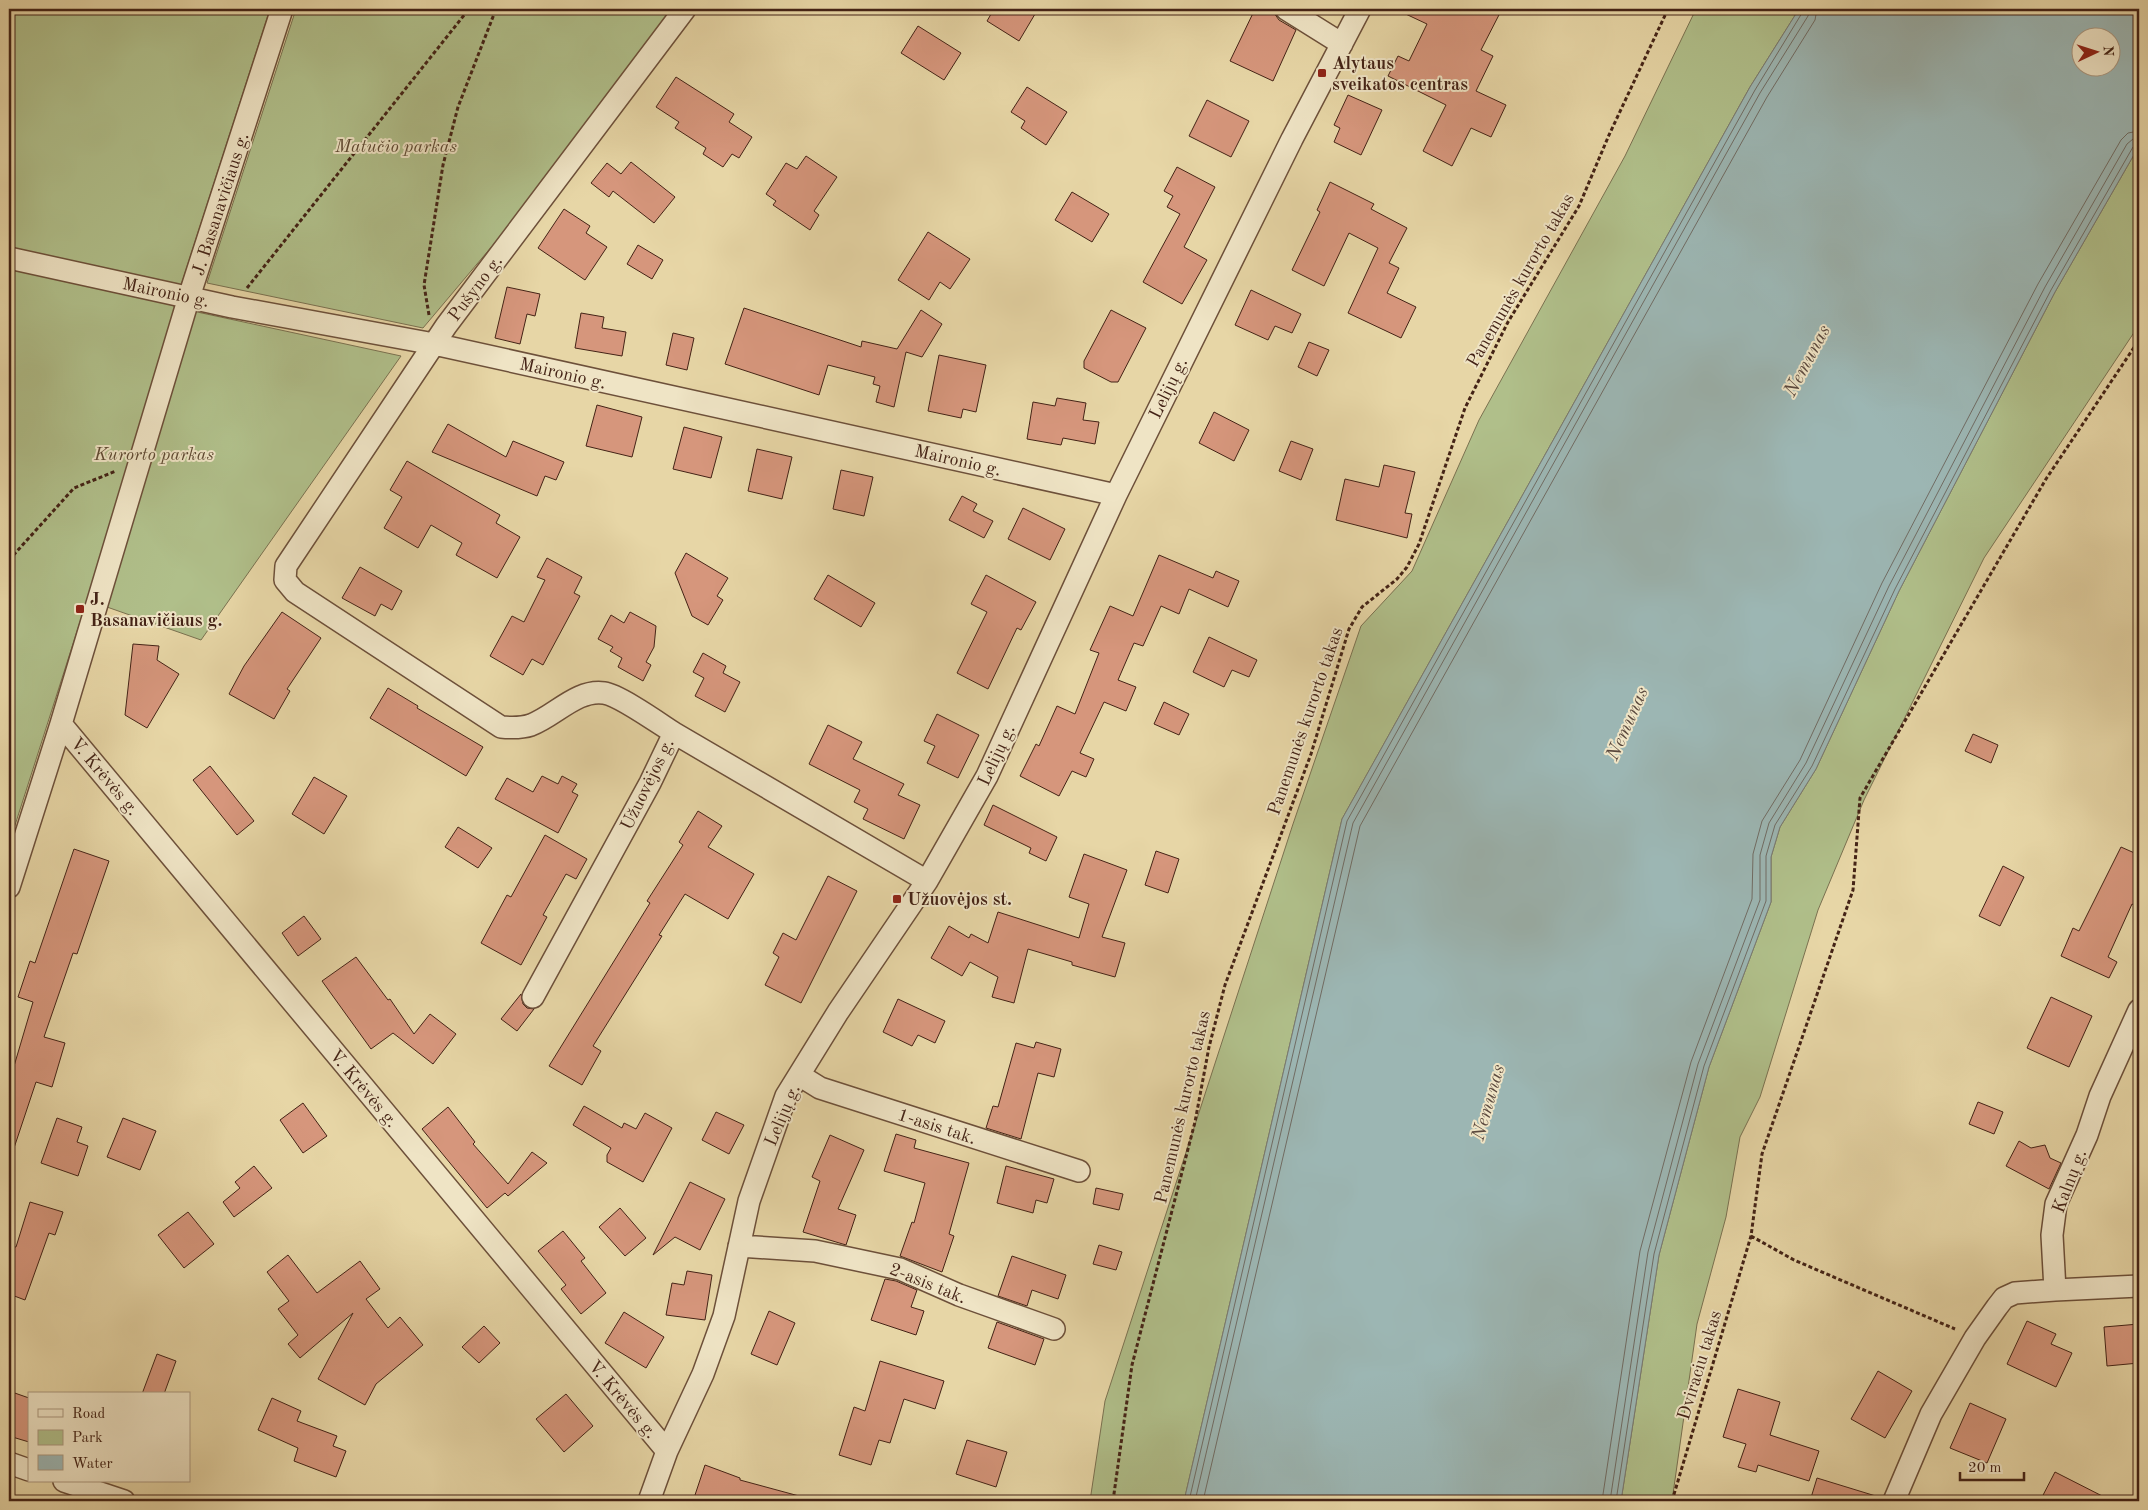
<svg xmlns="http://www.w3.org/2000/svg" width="2148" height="1510" viewBox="0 0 2148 1510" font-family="'Old Standard TT',serif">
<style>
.green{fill:#b0bf8a;stroke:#7a7150}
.water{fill:#9cb6b3;stroke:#797b74;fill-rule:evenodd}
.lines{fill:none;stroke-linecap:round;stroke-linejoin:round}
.shore{stroke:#706c64;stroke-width:1}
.building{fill:#d6967c;stroke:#442316}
.street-casing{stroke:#6d503a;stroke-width:24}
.path{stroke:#442316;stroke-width:3;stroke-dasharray:4 2.5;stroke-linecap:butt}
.street{stroke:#efe4c5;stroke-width:21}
.poi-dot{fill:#8f2418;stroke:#efe4c5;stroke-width:2}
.labels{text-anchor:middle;stroke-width:4;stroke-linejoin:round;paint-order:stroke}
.poi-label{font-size:18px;font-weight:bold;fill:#442316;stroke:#efe4c5;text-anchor:start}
.park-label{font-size:18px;font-style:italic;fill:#5f4a33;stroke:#efe4c5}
.street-label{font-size:18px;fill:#442316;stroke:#efe4c5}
.water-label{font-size:19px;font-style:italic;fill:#5a483d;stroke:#efe4c5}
</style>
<rect width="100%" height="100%" fill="#e7d6a6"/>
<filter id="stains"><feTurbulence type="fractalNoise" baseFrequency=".004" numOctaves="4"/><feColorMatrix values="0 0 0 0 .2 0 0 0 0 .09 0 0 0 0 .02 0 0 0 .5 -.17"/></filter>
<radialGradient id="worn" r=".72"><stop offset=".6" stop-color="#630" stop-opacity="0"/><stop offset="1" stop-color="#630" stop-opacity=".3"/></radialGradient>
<!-- green -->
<path class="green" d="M9,9H270L174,307L401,356L201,640L87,600L9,844Z
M296,9H692L423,328L207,283Z
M1696,9H1799L1750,87L1342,819L1184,1501H1090L1105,1401L1293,824L1361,626L1412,571L1479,420L1625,156Z
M2139,146V325L1984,558L1864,800L1818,910L1760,1097L1740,1137L1726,1217L1697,1324L1672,1501H1621L1659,1255L1709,1067L1771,902V857L1780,827L1816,769L1899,591L2055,292Z"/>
<!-- water -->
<path class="water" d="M1799,9H2139V146L2055,292L1899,591L1816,769L1780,827L1771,857V902L1709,1067L1659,1255L1621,1501H1184L1342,819L1750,87ZM2080,38H2110V68H2080Z"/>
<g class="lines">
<!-- shore -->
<path class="shore" d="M1189,1501L1347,821L1755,90L1802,13L1803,9
M1195,1501L1353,823L1760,93L1808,16L1810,9
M1203,1501L1360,826L1767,97L1815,20L1817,9
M1602,1501L1640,1251L1691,1062L1752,899L1753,854L1762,821L1800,760L1882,583L2038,284L2121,140L2128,133L2139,131
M1610,1501L1648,1252L1698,1064L1760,900V855L1769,823L1806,763L1889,586L2045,287L2127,144L2133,139L2139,138
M1616,1501L1654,1254L1704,1066L1766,901V856L1775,825L1812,766L1895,589L2051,290L2133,147L2139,145"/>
</g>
<!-- building -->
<path class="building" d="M994,9H1038L1019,41L987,21Z
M1255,9H1266L1274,13L1279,20L1296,30L1273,81L1230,61Z
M1395,9H1502L1481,50L1493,56L1476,91L1506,105L1491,137L1471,128L1452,166L1423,151L1446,105L1388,76L1398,56L1409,61L1427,24Z
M918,26L961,53L944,80L901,53Z
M676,77L734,114L729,122L752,137L739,158L732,154L723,167L703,154L706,148L675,128L679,122L656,107Z
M1027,87L1067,112L1046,145L1021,128L1025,121L1011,112Z
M1348,95L1382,110L1361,155L1334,142L1340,128L1334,125Z
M1207,100L1249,121L1231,157L1189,136Z
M806,156L837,177L814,211L819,215L810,230L773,205L776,201L766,194L786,163L797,169Z
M631,162L675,197L654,223L613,191L609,197L591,183L607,163L621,174Z
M1177,167L1215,187L1184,247L1207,260L1182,304L1143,282L1180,214L1167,207L1173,196L1164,191Z
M1330,182L1374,204L1371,209L1407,228L1389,263L1399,268L1387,293L1416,307L1401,338L1348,313L1378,248L1349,233L1324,286L1292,270L1320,212L1317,210Z
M1072,192L1109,214L1092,242L1055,220Z
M564,209L590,226L586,233L607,247L585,280L538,248Z
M928,232L970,259L950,289L940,282L929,300L898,280Z
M638,245L663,260L652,279L627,264Z
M507,287L540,294L535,316L527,314L520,344L495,338Z
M1251,290L1301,314L1292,333L1275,326L1268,340L1235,325Z
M744,308L861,347L862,341L897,349L921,310L942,324L922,357L906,352L894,407L876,402L880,386L873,384L875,377L828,365L819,395L725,364Z
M1111,310L1146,328L1118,382H1111L1084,368V361Z
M581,313L604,317L602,328L626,332L622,356L575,348Z
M673,333L694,338L687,370L666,365Z
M1309,342L1329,350L1317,376L1298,367Z
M939,355L986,365L976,412L963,409L961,418L928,411Z
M1057,398L1086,403L1083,420L1099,422L1095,444L1063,438L1061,445L1027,439L1033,402L1055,406Z
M597,405L642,417L632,457L586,446Z
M1214,412L1249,430L1234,461L1199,443Z
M448,424L506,457L513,441L564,462L556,480L545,476L537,496L432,452Z
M684,427L722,437L711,478L673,469Z
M1291,441L1313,449L1301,480L1279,471Z
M757,449L792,457L782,499L748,491Z
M407,461L500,515L496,523L520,537L497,578L456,555L462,543L431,525L418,548L384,528L402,497L390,490Z
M1384,465L1415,472L1405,513L1412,514L1407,538L1336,520L1345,479L1379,487Z
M841,470L873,477L864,516L833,509Z
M962,496L977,504L973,511L993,521L984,538L949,520Z
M1023,508L1065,529L1050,560L1008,539Z
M686,553L728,578L717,596L723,600L708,625L692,616L675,573Z
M1159,555L1213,578L1216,571L1239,581L1228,607L1189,589L1179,614L1161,606L1143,646L1134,643L1118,680L1136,687L1126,711L1104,702L1080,753L1094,759L1086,777L1072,771L1059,796L1020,776L1036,744L1039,746L1057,706L1075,714L1099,653L1090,650L1110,606L1133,616Z
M547,558L582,577L574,593L580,596L543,665L532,659L523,675L490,656L512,616L524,622L545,580L537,577Z
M360,567L402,591L392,610L381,604L375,616L342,598Z
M828,575L875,603L861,627L814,599Z
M986,575L1036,602L1021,630L1017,628L988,689L957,673L987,612L971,604Z
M282,612L321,638L287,689L290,691L274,719L229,694L244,666Z
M630,612L656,626L654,647L646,662L651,665L643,681L618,667L622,658L610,651L613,647L598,639L611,615L624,623Z
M1209,637L1257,660L1249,677L1232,670L1224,687L1193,672Z
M133,644L159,646L157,660L179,674L147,728L125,715Z
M703,653L726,666L723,673L740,682L725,712L695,696L704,678L693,672Z
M388,688L418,706L417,708L483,747L466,776L370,718Z
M1164,702L1189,714L1179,735L1154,724Z
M937,714L979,735L958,778L927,763L935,746L924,741Z
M828,725L862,742L853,759L904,784L898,795L920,805L904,839L863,819L868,809L854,802L860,790L809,764Z
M1973,734L1998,745L1991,763L1965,751Z
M210,766L254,821L237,835L193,780Z
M542,776L558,784L562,776L577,784L572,792L578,795L558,833L495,799L507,778L533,792Z
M314,777L347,796L324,834L292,814Z
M993,805L1057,837L1046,861L1029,853L1031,848L984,825Z
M698,811L722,826L708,847L754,874L728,919L685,894L659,935L662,936L593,1046L601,1051L582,1085L549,1066L650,903L647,901L683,845L679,842Z
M458,827L492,848L478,868L445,847Z
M545,835L587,859L576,879L566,874L543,915L547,917L521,965L481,943L507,895L511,897Z
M2121,847L2139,855V893L2134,905L2132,904L2108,957L2117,962L2109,978L2061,956L2073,928L2079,931Z
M74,849L109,861L77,954L73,953L44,1037L65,1043L52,1087L36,1082L12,1154L9,1153V1083L33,1002L18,997L30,961L35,963Z
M1156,851L1179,859L1168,893L1145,885Z
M1084,854L1127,870L1102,937L1125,943L1115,977L1072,965V962L1028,949L1014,1003L992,997L998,977L970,962L962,976L931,958L949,926L969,938L971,934L988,943L998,912L1079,938L1089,904L1069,897Z
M2003,866L2024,877L2000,926L1979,916Z
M828,876L857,891L801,1003L765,985L779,957L773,953L783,933L796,940Z
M304,916L321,939L298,956L282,933Z
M356,957L388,1000L390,999L414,1034L430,1014L456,1034L433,1064L393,1033L371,1049L322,981Z
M521,994L523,1004L527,1008L534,1009L517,1031L501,1019Z
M2051,997L2092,1016L2069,1067L2027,1048Z
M898,999L945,1021L935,1043L918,1035L912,1046L883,1032Z
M1036,1042L1061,1049L1054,1077L1038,1073L1021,1139L986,1128L993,1106L998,1107L1016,1043L1034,1048Z
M1978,1102L2003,1112L1994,1134L1969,1124Z
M303,1103L327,1136L303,1153L280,1120Z
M584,1106L622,1128L624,1123L636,1129L645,1113L672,1128L643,1182L607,1162V1155L611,1148L573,1125Z
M448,1107L475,1142L473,1144L508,1184L532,1152L547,1163L508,1196L505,1193L487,1208L422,1129Z
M716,1112L744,1125L729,1154L702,1140Z
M57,1118L82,1127L77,1142L88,1146L78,1176L41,1163Z
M123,1118L156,1131L140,1170L107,1157Z
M896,1134L916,1140L914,1148L969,1163L949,1234L954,1236L942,1272L900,1256L912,1222L914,1223L925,1183L884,1171Z
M830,1135L864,1150L838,1209L856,1215L846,1245L803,1232L820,1181L812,1177Z
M2019,1141L2031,1148L2045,1145L2050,1158L2061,1163L2049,1189L2006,1166Z
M254,1166L272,1188L234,1217L223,1202L240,1188L235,1182Z
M1006,1166L1054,1179L1047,1203L1036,1200L1033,1213L997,1203Z
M690,1182L725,1199L700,1250L675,1237L653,1255Z
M1096,1188L1123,1194L1119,1210L1093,1204Z
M30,1202L63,1212L55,1235L49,1233L25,1300L9,1294V1261L14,1247H16Z
M620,1208L646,1238L625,1256L599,1227Z
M188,1212L214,1244L184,1268L158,1235Z
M563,1231L585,1258L581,1261L606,1293L581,1314L561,1289L566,1285L538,1251Z
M1099,1245L1122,1252L1116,1270L1093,1264Z
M288,1255L317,1293L360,1261L380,1289L366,1299L388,1328L400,1317L423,1345L376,1384L365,1405L318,1379L353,1313L300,1358L288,1344L298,1335L278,1309L289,1301L267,1272Z
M1012,1256L1066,1275L1058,1299L1032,1290L1027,1306L998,1296Z
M687,1271L712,1275L705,1320L666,1315L672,1283L684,1285Z
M885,1279L896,1281L917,1290L911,1307L924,1311L916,1335L871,1320Z
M769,1311L795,1323L777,1365L751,1354Z
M624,1312L664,1337L646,1368L605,1343Z
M2027,1321L2056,1334L2051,1344L2072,1353L2056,1387L2007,1364Z
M997,1322L1044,1339L1035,1365L988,1348Z
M2139,1324V1363L2107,1366L2104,1327Z
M484,1326L500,1343L479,1363L462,1347Z
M157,1354L176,1361L164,1394H142Z
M880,1361L944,1381L935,1409L904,1399L890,1443L879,1440L871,1465L839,1455L854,1407L865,1411Z
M1878,1371L1912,1391L1885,1438L1851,1419Z
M1738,1389L1780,1402L1770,1435L1819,1451L1809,1481L1758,1465L1756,1472L1738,1467L1746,1444L1723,1437Z
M9,1391L29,1398V1442L9,1436Z
M566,1394L593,1426L564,1452L536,1419Z
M272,1398L301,1411L297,1421L337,1436L333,1446L346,1451L336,1477L294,1461L298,1448L258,1430Z
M1970,1403L2006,1419L1987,1463L1950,1448Z
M967,1440L1007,1452L996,1487L956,1474Z
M705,1465L740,1478V1480L799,1496L798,1501H693Z
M2055,1472L2112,1501H2040Z
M1817,1478L1879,1497L1878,1501H1810Z"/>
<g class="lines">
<defs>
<path id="street" d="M1286,9L1342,44
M9,258L232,307L434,344L1116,495
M61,724L667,1451
M674,733L927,881
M9,887L61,724L189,297L282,9
M533,997L650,783L674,733C660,724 619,695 604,693C577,689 555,716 531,725C522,728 512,728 501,727L295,592L285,580L286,566L446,326L685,9
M799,1075L820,1088L1079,1171
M739,1246L815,1251L900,1269L959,1295L1054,1329
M2055,1290L2139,1286
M9,1463L29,1470
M64,1481L124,1501
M649,1501L667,1451L703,1374L724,1316L749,1201L786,1096L838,1012L927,881L987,776L1116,495L1292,139L1360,9
M1894,1501L1931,1414L1975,1338L1997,1307L2004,1298L2015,1293L2055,1290L2052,1235L2056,1204L2087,1135L2100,1096L2139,1010"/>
</defs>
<!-- street casing -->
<use href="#street" class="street-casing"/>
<!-- path -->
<path class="path" d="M247,288L469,9
M429,315L424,285L443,165L458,107L496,9
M9,560L74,488L116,471
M1751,1236L1794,1260L1955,1329
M1113,1501L1132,1365L1195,1122L1209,1047L1225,985L1311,754L1349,629L1362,607L1397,579L1407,567L1419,544L1465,408L1508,322L1579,206L1609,135L1668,9
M1672,1501L1751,1236L1762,1154L1853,890L1860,798L2046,479L2139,340"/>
<!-- street -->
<use href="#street" class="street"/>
</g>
<!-- markers -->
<g class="poi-dot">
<rect x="1317" y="68" width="10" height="10" rx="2.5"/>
<rect x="75" y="604" width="10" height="10" rx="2.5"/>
<rect x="892" y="894" width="10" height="10" rx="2.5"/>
</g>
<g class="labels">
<!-- poi labels -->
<g class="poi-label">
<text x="1332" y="69">Alytaus<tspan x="1332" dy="21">sveikatos centras</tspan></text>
<text x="90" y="605">J.<tspan x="90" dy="21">Basanavičiaus g.</tspan></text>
<text x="907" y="905">Užuovėjos st.</text>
</g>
<!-- park labels -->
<g class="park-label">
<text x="396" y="152">Matučio parkas</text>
<text x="154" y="460">Kurorto parkas</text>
</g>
<!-- street labels -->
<g class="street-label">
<text transform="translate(220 204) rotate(-72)" y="6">J. Basanavičiaus g.</text>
<text transform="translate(1520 280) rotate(-60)" y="6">Panemunės kurorto takas</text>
<text transform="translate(475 288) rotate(-53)" y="6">Pušyno g.</text>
<text transform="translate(166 292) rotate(12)" y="6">Maironio g.</text>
<text transform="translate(563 373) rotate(13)" y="6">Maironio g.</text>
<text transform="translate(1168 388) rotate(-64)" y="6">Lelijų g.</text>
<text transform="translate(958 460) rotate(13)" y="6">Maironio g.</text>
<text transform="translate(1305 721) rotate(-71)" y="6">Panemunės kurorto takas</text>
<text transform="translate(996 755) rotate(-65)" y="6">Lelijų g.</text>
<text transform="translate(105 776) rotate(50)" y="6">V. Krėvės g.</text>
<text transform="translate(647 784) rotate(-64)" y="6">Užuovėjos g.</text>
<text transform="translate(364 1088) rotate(50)" y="6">V. Krėvės g.</text>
<text transform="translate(1182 1107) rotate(-77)" y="6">Panemunės kurorto takas</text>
<text transform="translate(782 1115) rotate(-67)" y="6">Lelijų g.</text>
<text transform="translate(937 1126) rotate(18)" y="6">1-asis tak.</text>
<text transform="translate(2069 1181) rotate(-69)" y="6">Kalnų g.</text>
<text transform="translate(928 1283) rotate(22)" y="6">2-asis tak.</text>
<text transform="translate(1699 1365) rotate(-73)" y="6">Dviraciu takas</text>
<text transform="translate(623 1399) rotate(50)" y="6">V. Krėvės g.</text>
</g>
<!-- water labels -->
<g class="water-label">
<text transform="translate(1806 360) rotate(-62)" y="7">Nemunas</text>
<text transform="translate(1626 723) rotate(-66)" y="7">Nemunas</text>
<text transform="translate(1487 1102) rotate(-74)" y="7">Nemunas</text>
</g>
</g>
<!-- margin -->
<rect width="2148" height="1510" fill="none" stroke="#e7d6a6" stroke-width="30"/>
<rect x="10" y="10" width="2128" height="1490" fill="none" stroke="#442316" stroke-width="2.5"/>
<rect x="15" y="15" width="2118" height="1480" fill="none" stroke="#442316"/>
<!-- legend -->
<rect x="28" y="1392" width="162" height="90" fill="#efe4c5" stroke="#ab977f"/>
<rect x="38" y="1409" width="25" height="8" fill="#efe4c5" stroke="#ab977f"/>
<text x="72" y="1418" font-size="15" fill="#442316">Road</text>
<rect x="38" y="1430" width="25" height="15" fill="#b0bf8a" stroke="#ab977f"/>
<text x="72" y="1442" font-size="15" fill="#442316">Park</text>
<rect x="38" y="1455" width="25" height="15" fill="#9cb6b3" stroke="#ab977f"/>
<text x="72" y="1468" font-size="15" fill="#442316">Water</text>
<!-- north arrow -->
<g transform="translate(2096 52) rotate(86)"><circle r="24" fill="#efe4c5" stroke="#ab977f"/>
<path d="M0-4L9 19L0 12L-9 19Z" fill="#8f2418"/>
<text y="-8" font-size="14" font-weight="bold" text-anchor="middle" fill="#442316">N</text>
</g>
<!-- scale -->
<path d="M1960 1472v8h64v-8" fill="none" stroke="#442316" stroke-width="2.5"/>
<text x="1968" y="1472" font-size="15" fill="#442316" stroke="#efe4c5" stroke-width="4" paint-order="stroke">20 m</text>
<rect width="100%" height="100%" filter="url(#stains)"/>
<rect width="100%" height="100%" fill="url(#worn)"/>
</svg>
